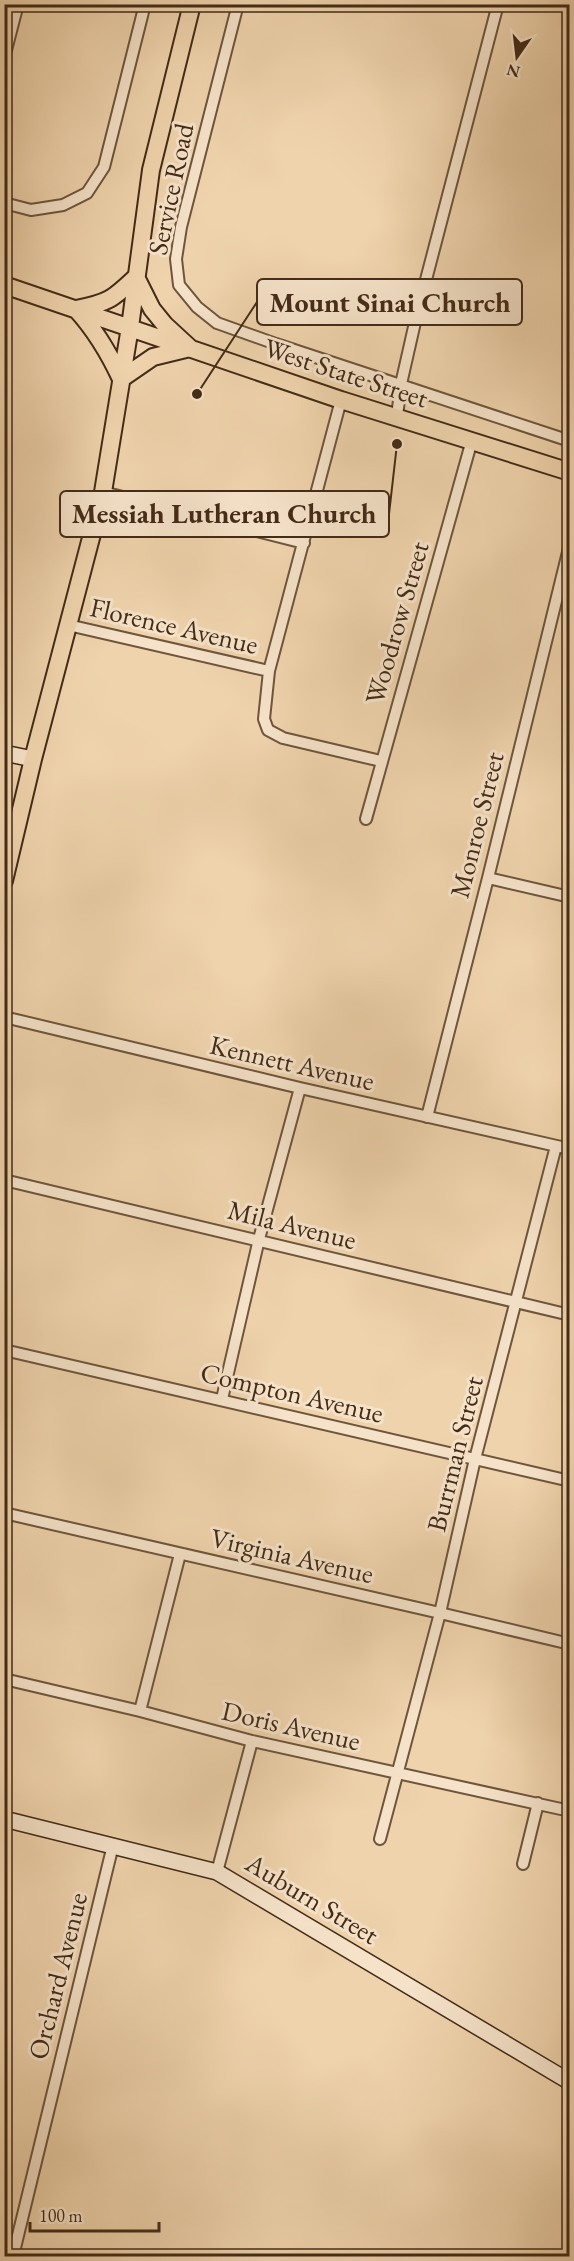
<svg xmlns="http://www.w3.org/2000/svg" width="574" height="2261" viewBox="0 0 574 2261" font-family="'EB Garamond',serif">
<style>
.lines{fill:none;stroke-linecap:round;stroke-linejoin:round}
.minor-casing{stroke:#6e553c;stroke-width:14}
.secondary-casing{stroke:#432b17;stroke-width:18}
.primary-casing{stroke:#432b17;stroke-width:20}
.minor{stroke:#f5e2c9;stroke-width:10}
.secondary{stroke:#f5e2c9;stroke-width:15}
.primary{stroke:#efd3ac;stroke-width:16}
.labels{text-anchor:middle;stroke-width:6;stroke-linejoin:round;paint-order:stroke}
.street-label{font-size:27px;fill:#432b17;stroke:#f5e2c9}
.leader{fill:none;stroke:#432b17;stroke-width:2}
.callout-dot{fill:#432b17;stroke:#f5e2c9;stroke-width:2}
.callout{fill:#f5e2c9;stroke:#432b17;stroke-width:2}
.callout-label{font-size:28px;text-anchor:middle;font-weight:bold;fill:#432b17}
</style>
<rect width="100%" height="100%" fill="#efd3ac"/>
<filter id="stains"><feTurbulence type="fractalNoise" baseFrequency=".00333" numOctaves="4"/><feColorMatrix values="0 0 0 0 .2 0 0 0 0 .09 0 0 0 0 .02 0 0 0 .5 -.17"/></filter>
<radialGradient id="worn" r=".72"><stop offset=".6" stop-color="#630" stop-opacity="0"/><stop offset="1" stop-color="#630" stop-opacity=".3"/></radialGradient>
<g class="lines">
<defs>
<path id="minor" d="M238,4L181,227L176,259L179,285L197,307L217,323L276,344L570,441
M4,58L18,4
M4,203L31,210L63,205L87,193L104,167L145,4
M341,400L269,671L264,719L268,730L283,738L381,761
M397,416L401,384L416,318L498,4
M103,492L304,543
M68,625L269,671
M366,819L472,440
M488,878L570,897
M4,1017L300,1088L570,1149
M427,1117L488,878L570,544
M4,1180L570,1315
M4,1350L570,1481
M222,1399L259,1239L300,1088
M4,1513L440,1613L570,1644
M4,1679L140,1711L252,1741L570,1811
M140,1711L180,1554
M380,1839L440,1613L475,1459L556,1146
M523,1864L538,1803
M217,1872L252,1741
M13,2256L113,1845"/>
<path id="secondary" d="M4,753L33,759
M4,1819L217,1872L570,2082"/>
<path id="primary" d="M136,277L152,309L165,325L190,348L153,357L121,379C109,353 96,331 76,309C108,303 113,299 136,277Z
M4,285L341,400L570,472
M4,881L33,759L103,492L130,327L151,170L192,4"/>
</defs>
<!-- minor casing -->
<use href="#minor" class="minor-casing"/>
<!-- secondary casing -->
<use href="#secondary" class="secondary-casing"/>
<!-- primary casing -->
<use href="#primary" class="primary-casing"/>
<!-- minor -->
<use href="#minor" class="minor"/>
<!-- secondary -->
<use href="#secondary" class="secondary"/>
<!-- primary -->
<use href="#primary" class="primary"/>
</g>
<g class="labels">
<!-- street labels -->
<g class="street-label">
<text transform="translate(171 189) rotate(-78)" y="9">Service Road</text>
<text transform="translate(346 373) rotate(18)" y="9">West State Street</text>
<text transform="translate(397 623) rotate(-74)" y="9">Woodrow Street</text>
<text transform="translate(174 626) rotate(13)" y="9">Florence Avenue</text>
<text transform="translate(477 825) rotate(-76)" y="9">Monroe Street</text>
<text transform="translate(292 1063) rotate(13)" y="9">Kennett Avenue</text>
<text transform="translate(292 1225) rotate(14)" y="9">Mila Avenue</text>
<text transform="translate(292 1393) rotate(13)" y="9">Compton Avenue</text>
<text transform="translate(455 1454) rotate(-76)" y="9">Burrman Street</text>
<text transform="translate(292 1556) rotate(13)" y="9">Virginia Avenue</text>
<text transform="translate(291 1726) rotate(13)" y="9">Doris Avenue</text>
<text transform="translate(312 1899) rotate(31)" y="9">Auburn Street</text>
<text transform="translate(58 1976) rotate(-76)" y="9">Orchard Avenue</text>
</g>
</g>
<!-- callouts -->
<path class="leader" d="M197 394L257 302M397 444L389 514"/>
<g class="callout-dot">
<circle cx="197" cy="394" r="6"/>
<circle cx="397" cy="444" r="6"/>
</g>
<g class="callout">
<rect x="257" y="279" width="265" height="46" rx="6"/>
<rect x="60" y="491" width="329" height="46" rx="6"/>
</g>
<g class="callout-label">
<text x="390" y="312">Mount Sinai Church</text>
<text x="224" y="523">Messiah Lutheran Church</text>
</g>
<!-- margin -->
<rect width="574" height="2261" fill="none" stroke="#efd3ac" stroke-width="24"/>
<rect x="6" y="6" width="562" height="2249" fill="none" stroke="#432b17" stroke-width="3"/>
<rect x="12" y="12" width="550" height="2237" fill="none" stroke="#432b17" stroke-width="1.5"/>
<!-- north arrow -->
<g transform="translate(517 57) rotate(194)" stroke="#f5e2c9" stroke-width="4.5" paint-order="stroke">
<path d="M0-4.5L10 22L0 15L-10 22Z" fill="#432b17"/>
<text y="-9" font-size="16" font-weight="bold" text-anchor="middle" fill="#432b17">N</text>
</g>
<!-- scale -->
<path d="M30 2222v9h129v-9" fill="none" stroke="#432b17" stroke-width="3"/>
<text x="39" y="2222" font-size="18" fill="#432b17" stroke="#f5e2c9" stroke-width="4.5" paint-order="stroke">100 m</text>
<rect width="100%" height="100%" filter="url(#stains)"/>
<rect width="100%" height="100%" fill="url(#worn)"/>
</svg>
